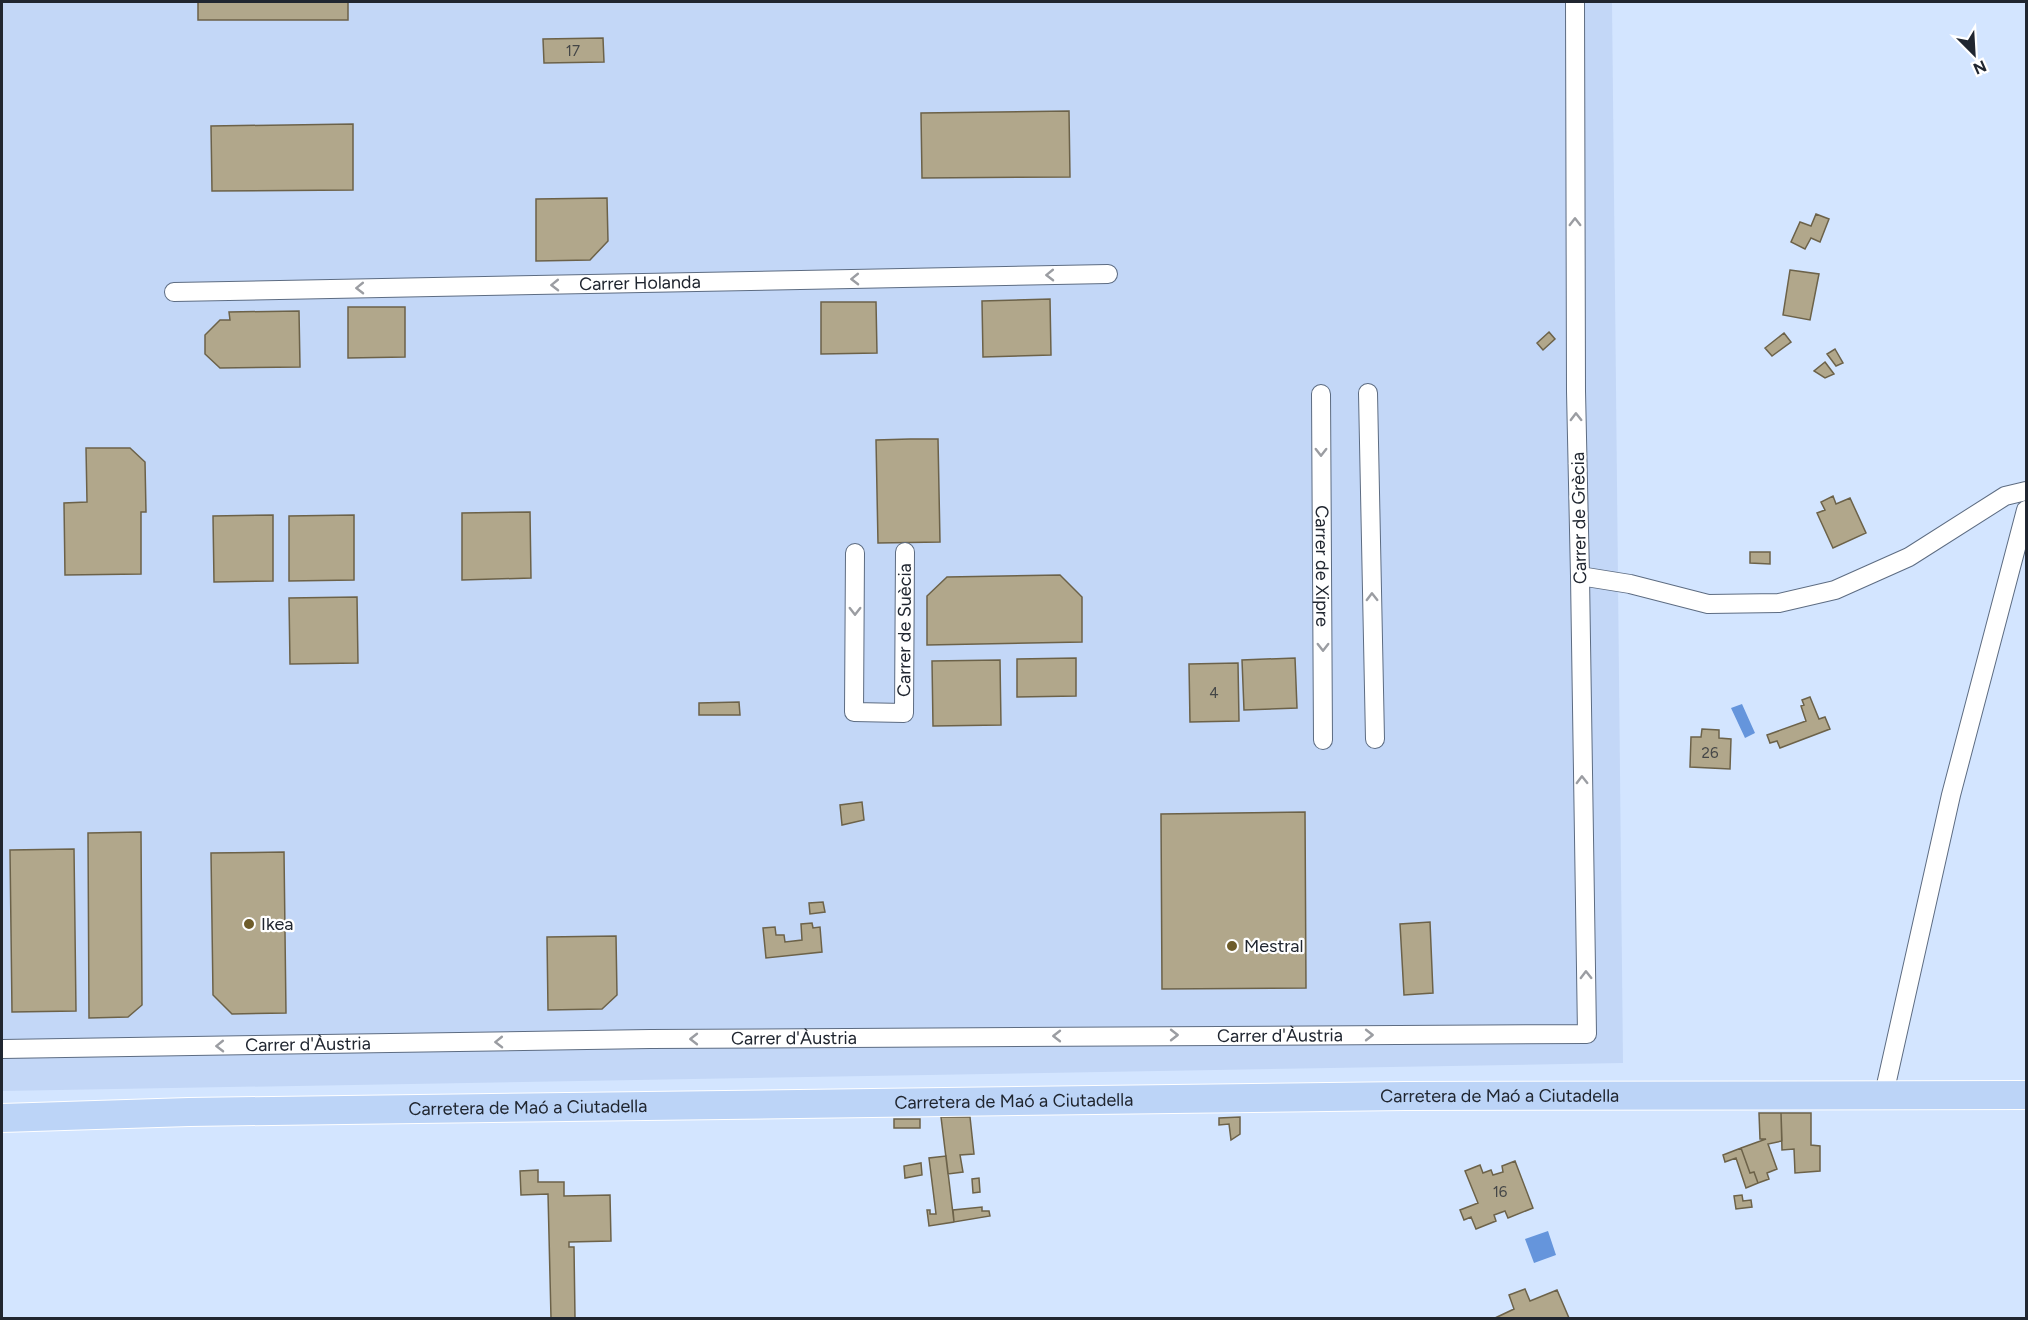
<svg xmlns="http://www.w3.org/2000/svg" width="2028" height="1320" viewBox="0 0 2028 1320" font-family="Figtree,sans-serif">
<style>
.built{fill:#c3d7f7}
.water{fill:#6595dc}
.building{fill:#b1a78b;stroke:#6c6249;stroke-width:1.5}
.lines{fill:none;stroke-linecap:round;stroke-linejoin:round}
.minor-casing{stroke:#5d6c82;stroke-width:20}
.primary-casing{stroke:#fff;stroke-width:30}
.minor{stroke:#fff;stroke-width:18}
.primary{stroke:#bcd4f7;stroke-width:28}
.oneway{stroke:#9b9da2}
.poi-dot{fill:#6e5c2a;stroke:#fff;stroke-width:2}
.labels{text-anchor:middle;stroke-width:4.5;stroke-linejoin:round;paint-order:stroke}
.number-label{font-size:15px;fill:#444647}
.street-label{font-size:18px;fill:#202630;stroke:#fff}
.poi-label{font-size:18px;fill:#202630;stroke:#fff;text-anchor:start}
</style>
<rect width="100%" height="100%" fill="#d3e5ff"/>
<!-- built -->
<path class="built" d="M2,2H1612L1623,1063L2,1091Z"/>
<!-- water -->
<path class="water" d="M1742,704L1755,733L1745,738L1731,708Z
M1548,1231L1556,1255L1534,1263L1525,1239Z"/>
<!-- building -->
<path class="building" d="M198,2H348V20H198Z
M603,38L604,62L544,63L543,39Z
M1069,111L1070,177L922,178L921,113Z
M353,124V190L212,191L211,126Z
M607,198L608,241L590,260L536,261V199Z
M1816,214L1829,219L1820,242L1811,238L1805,249L1791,242L1800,222L1811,226Z
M1790,270L1819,274L1810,320L1783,315Z
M1050,299L1051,355L983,357L982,301Z
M821,302H876L877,353L821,354Z
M348,307H405V357L348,358Z
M299,311L300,367L220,368L205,354V335L220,320H230L229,312Z
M1549,332L1555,339L1543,350L1537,343Z
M1784,333L1791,342L1772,356L1765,348Z
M1835,349L1843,363L1836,366L1827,354Z
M1825,362L1834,374L1825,378L1814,371Z
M910,439H938L940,542L878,543L876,440Z
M86,448H130L145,462L146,512H141V574L65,575L64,503L87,502Z
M1833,496L1836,504L1850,498L1866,533L1833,548L1817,513L1825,510L1821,502Z
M530,512L531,578L462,580V513Z
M273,515V581L214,582L213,516Z
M354,515V580L289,581V516Z
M1750,552H1770V564L1750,563Z
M1060,575L1082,597V642L927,645V596L947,577Z
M357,597L358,663L290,664L289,598Z
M1076,658V696L1017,697V659Z
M1295,658L1297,708L1244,710L1242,660Z
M1000,660L1001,725L933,726L932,661Z
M1238,663L1239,721L1190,722L1189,664Z
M1810,697L1819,719L1825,717L1830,729L1780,748L1777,741L1770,743L1767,735L1806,721L1801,706L1804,705L1802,700Z
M739,702L740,715H699V703Z
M1702,729L1719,730V738L1731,739L1730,769L1690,767L1691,737H1701Z
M862,802L864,820L842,825L840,805Z
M1305,812L1306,988L1162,989L1161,814Z
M141,832L142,1005L128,1017L89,1018L88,833Z
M74,849L76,1011L12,1012L10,850Z
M284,852L286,1013L232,1014L213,995L211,853Z
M823,902L825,912L810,914L809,903Z
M1430,922L1433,993L1404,995L1400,924Z
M812,923L813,928L820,927L822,952L766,958L763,928L775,927L776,935H784L785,942L802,940L801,924Z
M616,936L617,995L602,1009L548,1010L547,937Z
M1759,1113H1781L1782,1141L1768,1144L1777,1169L1767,1173L1769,1179L1758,1183L1754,1172L1750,1173L1741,1148L1766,1139H1760Z
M1781,1113H1811V1145L1820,1146V1171L1795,1173L1794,1149L1782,1150Z
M941,1117H970L974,1154L960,1155L963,1172L948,1174Z
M1240,1117V1134L1231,1140L1229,1124L1219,1125V1118Z
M894,1119H920V1128H894Z
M1741,1148L1750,1173L1754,1172L1758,1183L1746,1188L1736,1158L1725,1162L1723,1155Z
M946,1156L954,1222L929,1226L927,1210H930V1214H936L929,1158Z
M1515,1161L1533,1208L1508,1218L1505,1211L1494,1215L1496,1221L1476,1229L1471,1217L1464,1220L1460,1210L1478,1203L1465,1171L1480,1165L1483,1173L1491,1170L1493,1175L1503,1172L1502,1166Z
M921,1163L922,1175L905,1178L904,1166Z
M538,1170V1182H564V1196L610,1195L611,1241L569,1242V1247H574L575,1318H551L548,1194L521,1195L520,1171Z
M979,1178L980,1192L973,1193L972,1179Z
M1742,1195L1743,1201L1751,1200L1752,1207L1736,1209L1734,1196Z
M982,1207V1211H989L990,1216L954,1222L953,1210Z
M1525,1289L1530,1301L1557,1290L1569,1318H1495L1514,1309L1509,1295Z"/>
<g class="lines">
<defs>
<g id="minor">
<path id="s1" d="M174,292L1108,274"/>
<path d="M1368,393L1375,739"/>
<path id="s2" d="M1321,394L1323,740"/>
<path id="s3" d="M855,553L854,712L904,713L905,552"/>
<path d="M1580,576L1630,584L1708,604L1779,603L1835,590L1909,557L2005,496L2026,491"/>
<path id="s4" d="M2,1049L650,1039L1587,1034L1580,576L1576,391L1575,2"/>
<path d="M1884,1094L1951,795L2026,510"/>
</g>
<g id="primary">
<path id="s5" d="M2,1118L189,1112L1405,1096L2026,1095"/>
</g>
</defs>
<!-- minor casing -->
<use href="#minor" class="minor-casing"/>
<!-- primary casing -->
<use href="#primary" class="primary-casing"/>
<!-- minor -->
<use href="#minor" class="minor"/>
<!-- primary -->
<use href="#primary" class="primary"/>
</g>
<!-- one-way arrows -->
<defs><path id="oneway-chevron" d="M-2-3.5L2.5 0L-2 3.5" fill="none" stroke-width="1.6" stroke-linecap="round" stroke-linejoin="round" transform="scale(1.5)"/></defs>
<g class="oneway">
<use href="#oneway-chevron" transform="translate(1575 222) rotate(-90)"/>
<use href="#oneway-chevron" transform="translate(1050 275) rotate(179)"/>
<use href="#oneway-chevron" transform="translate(855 279) rotate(179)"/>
<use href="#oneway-chevron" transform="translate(555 285) rotate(179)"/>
<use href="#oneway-chevron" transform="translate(360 288) rotate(179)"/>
<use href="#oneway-chevron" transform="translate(1576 417) rotate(-91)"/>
<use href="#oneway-chevron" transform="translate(1321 452) rotate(90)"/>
<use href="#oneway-chevron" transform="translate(1372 597) rotate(-91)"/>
<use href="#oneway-chevron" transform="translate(855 611) rotate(90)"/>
<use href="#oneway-chevron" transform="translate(1323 647) rotate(90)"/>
<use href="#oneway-chevron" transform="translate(1582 780) rotate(-91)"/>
<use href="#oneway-chevron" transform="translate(1586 975) rotate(-91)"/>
<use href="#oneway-chevron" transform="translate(1174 1035)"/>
<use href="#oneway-chevron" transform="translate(1369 1035)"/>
<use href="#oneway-chevron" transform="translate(1057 1036) rotate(180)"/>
<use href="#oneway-chevron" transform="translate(694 1039) rotate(180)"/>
<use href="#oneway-chevron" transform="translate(499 1042) rotate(179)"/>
<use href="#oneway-chevron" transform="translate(220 1046) rotate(179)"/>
</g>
<!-- markers -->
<g class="poi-dot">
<circle cx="249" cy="924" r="6"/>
<circle cx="1232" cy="946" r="6"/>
</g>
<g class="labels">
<!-- number labels -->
<g class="number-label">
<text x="573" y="56">17</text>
<text x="1214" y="698">4</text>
<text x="1710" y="758">26</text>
<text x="1500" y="1197">16</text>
</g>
<!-- street labels -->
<g class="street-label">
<text dy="6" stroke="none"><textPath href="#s1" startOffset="466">Carrer Holanda</textPath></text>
<text transform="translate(1579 518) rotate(-91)" y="6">Carrer de Grècia</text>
<text dy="6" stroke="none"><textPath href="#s2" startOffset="172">Carrer de Xipre</textPath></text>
<text dy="6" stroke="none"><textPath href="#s3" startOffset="292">Carrer de Suècia</textPath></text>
<text dy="6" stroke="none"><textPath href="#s4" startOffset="1278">Carrer d'Àustria</textPath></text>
<text dy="6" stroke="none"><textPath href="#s4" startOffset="792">Carrer d'Àustria</textPath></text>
<text dy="6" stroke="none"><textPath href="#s4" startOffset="306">Carrer d'Àustria</textPath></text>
<text dy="6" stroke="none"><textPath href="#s5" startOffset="1498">Carretera de Maó a Ciutadella</textPath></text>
<text dy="6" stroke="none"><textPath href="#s5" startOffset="1012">Carretera de Maó a Ciutadella</textPath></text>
<text dy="6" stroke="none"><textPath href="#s5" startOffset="526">Carretera de Maó a Ciutadella</textPath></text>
</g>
<!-- poi labels -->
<g class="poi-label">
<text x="261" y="930">Ikea</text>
<text x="1244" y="952">Mestral</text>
</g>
</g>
<!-- border -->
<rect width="2028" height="1320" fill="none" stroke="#202630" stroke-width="6"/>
<!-- north arrow -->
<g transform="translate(1974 54) rotate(156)" stroke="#ffffff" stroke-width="4.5" paint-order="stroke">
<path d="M0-4.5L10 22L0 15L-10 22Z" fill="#202630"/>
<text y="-9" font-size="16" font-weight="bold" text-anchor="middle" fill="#202630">N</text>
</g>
</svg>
